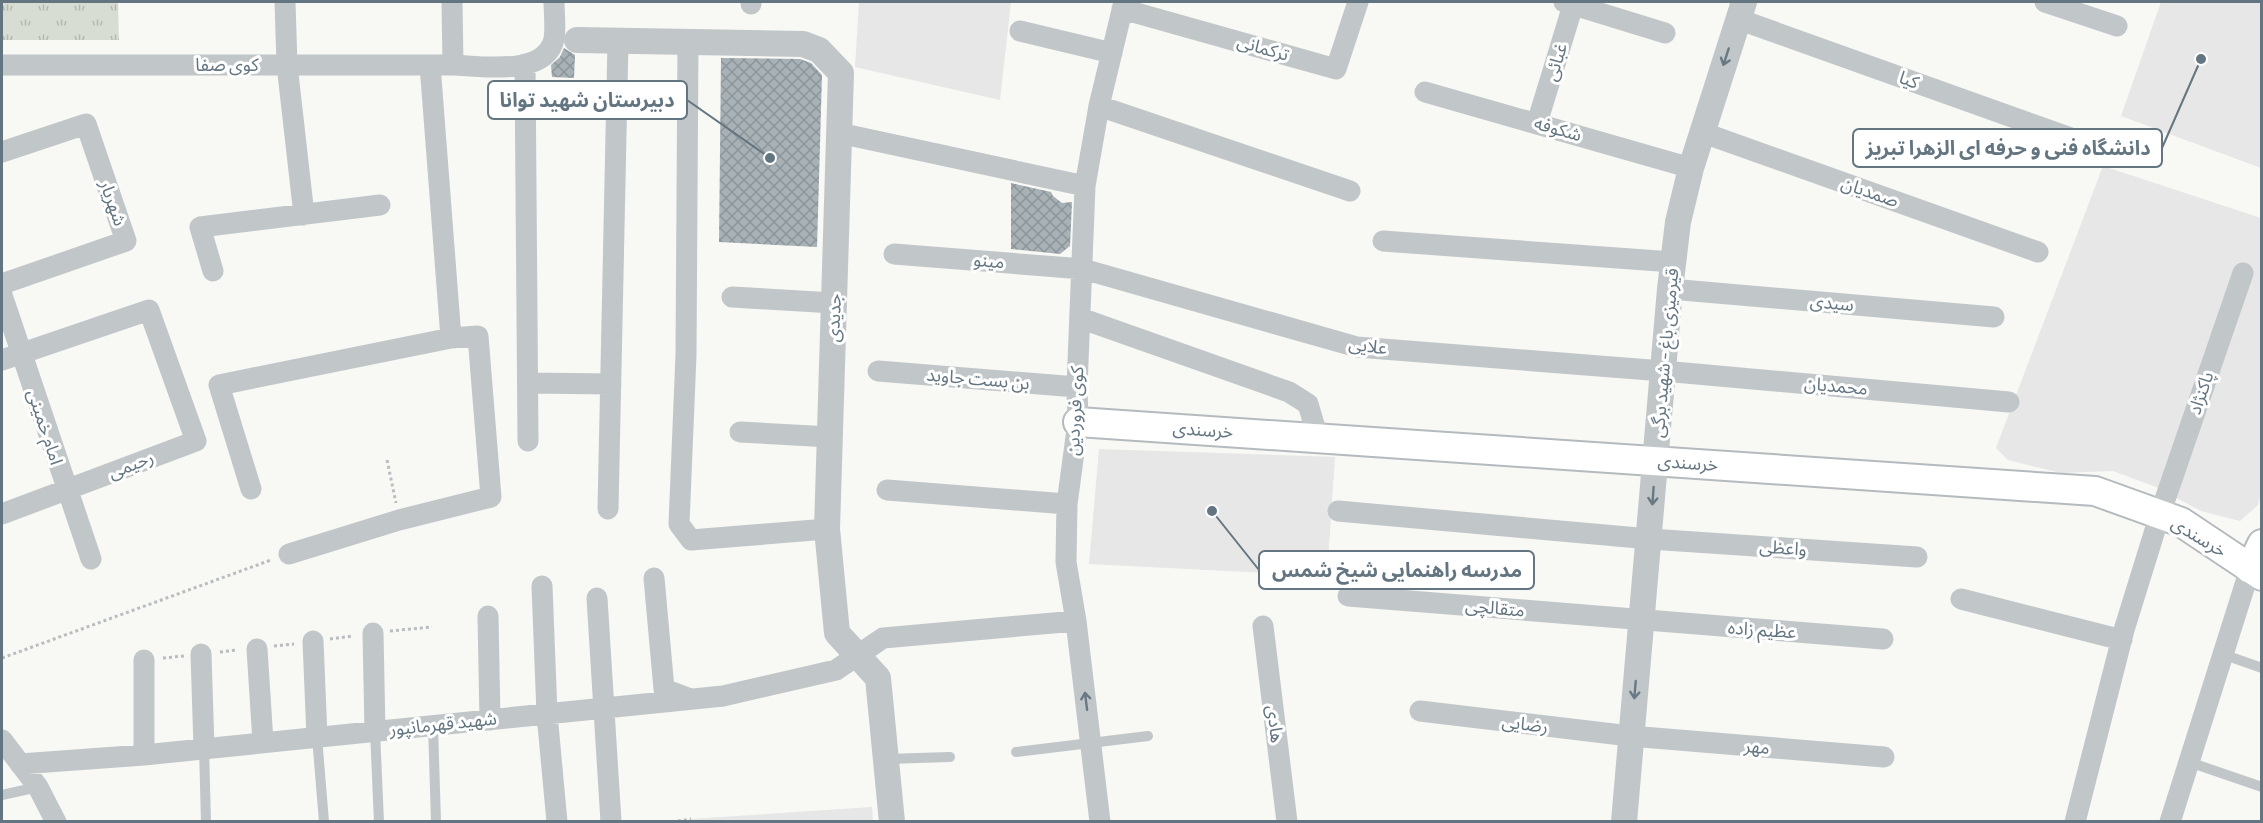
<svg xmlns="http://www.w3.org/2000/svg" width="2263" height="823" viewBox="0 0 2263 823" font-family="Commissioner,'Noto Sans Arabic',sans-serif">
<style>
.built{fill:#e6e7e6}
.park{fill:url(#park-tufts)}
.building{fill:url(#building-cross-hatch)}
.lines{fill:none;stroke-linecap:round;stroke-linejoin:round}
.secondary-casing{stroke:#b4babe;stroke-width:32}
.path{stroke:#b9bdc0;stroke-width:3;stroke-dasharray:3 3;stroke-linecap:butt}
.service{stroke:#c1c6c9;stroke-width:10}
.minor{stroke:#c1c6c9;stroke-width:21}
.tertiary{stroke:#c1c6c9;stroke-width:26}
.secondary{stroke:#fff;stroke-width:28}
.oneway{stroke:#687984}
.labels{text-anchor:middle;stroke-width:6;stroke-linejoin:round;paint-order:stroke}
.street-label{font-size:18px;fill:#637580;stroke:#fff}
.leader{fill:none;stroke:#637580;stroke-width:2}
.callout-dot{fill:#637580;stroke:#fff;stroke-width:2}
.callout{fill:#fff;stroke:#637580;stroke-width:2}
.callout-label{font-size:20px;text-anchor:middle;font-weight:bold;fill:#637580}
</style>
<defs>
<pattern id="park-tufts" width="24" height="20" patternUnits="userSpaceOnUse" patternTransform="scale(1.5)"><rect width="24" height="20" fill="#d8ddd4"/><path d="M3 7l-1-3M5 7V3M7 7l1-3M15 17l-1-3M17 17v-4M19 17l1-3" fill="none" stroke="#b3b8b1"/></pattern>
<pattern id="building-cross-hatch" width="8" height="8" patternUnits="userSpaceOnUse" patternTransform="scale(1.5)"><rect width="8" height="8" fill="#a8b1b6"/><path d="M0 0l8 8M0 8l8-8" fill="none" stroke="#8c9599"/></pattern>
</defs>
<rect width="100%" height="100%" fill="#f8f8f5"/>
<!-- built -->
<path class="built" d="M859,2H1011L1000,100L855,67Z
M2161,2H2261V168L2121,116Z
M2103,166L2261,218V495L2258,505L2240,521L2201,511L2156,487L2113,471L2061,473L2008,460L1996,448Z
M1099,449L1335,457L1327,576L1089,564Z
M872,807L873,821H692L691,819Z"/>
<!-- park -->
<path class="park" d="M2,2H118L119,40H2Z"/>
<!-- building -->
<path class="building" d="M564,48L575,55L574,78L552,77L551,65L560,57Z
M721,58L800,59L811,63L822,75L817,247L719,242Z
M1011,183L1051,192L1053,196L1062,203L1072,202L1070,246L1060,254L1011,249Z"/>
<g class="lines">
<defs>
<path id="secondary" d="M1078,422L2095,491L2181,522L2262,576
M2250,569L2262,544"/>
</defs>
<!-- secondary casing -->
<use href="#secondary" class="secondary-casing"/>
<!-- path -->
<path class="path" d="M387,460L396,503
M390,631L432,627
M330,639L353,636
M274,646L294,644
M220,652L237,650
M2,658L271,560
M163,658L184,656
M672,822L691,819"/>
<!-- service -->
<path class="service" d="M2222,654L2262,668
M433,725L436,822
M375,731L379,822
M317,737L324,822
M204,748L206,822
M1016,752L1148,736
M886,759L950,757
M2189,762L2262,787
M2,795L38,787"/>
<!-- minor -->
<path class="minor" d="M285,2L287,65L304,215
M452,2L453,65
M751,2V4
M1564,2L1665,33
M2045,2L2117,26
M1122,9L1336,69L1358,2
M1738,19L2079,141
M1020,31L1112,53
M688,43L686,355L679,524L691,540L827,529
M525,64L528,441
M2,65H453C481,66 546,77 554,39C556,28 554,13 554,2
M430,65L451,338
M1425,92L1691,168
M1099,106L1350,191
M1537,123L1574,2
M1701,132L2038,252
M839,133L1085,186
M2,152L86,124L126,241L2,284
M1383,241L1673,262
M894,254L1083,269L1357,347L1663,371L2009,402
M213,271L200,227L380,205
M1670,289L1994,317
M2,295L91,559
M732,297L834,303
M1080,318L1289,392L1308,404L1318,438
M2,360L149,310L196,441L2,514
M878,371L1077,387
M528,383L611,384
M740,432L830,437
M251,489L219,385L451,338L478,336L491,497L399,520L289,554
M887,490L1067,504
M608,509L618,41
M1338,511L1650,539L1917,557
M654,578L664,689L688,698
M542,586L547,714L557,822
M1348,596L1883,639
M597,598L611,822
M1961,599L2122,640
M488,616L490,720
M1263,626L1287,822
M373,633L375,731
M313,641L317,737
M257,649L263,742
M201,654L204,748
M144,660V755
M1420,711L1630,736L1884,757
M2,740L38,787L56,822
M20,764L144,755L723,696L836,670L883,638L1076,621
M1100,822L1076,621L1066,562L1067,504L1078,422L1077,387L1085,186L1099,106L1124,2
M2075,822L2124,630L2160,514L2243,273
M2170,822L2250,569"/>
<!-- tertiary -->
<path class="tertiary" d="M577,40L803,44L819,50L841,73L827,529L837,633L878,678L892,822
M1624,822L1670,289L1678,222L1691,168L1744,2"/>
<!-- secondary -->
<use href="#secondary" class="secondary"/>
</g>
<!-- one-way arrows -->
<defs><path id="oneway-shaft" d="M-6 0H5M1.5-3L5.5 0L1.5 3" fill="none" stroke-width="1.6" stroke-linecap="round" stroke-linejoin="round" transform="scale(1.5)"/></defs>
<g class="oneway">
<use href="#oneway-shaft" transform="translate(1726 57) rotate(108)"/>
<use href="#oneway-shaft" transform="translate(1653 496) rotate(94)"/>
<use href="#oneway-shaft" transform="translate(1635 690) rotate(95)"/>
<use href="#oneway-shaft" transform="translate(1086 701) rotate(-97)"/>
</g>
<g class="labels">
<!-- street labels -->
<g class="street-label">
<text transform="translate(1263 48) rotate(16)" y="6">ترکمانی</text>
<text transform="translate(1556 62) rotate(-73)" y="6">غبائی</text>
<text x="227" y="71">کوی صفا</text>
<text transform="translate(1909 80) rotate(20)" y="6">کیا</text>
<text transform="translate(1558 129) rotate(16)" y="6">شکوفه</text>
<text transform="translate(1870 192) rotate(19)" y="6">صمدیان</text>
<text transform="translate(113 203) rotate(71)" y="6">شهریار</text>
<text transform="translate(989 261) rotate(5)" y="6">مینو</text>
<text transform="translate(1832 303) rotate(5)" y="6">سیدی</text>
<text transform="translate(834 318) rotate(-88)" y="6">جدیدی</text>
<text transform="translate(1368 346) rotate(8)" y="6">علایی</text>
<text transform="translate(1665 353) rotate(-85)" y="6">قیرمیزی باغ - شهید برگی</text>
<text transform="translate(978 379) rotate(5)" y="6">بن بست جاوید</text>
<text transform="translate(1836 386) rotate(5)" y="6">محمدیان</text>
<text transform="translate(2201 393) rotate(-71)" y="6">پاکنژاد</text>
<text transform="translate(1075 411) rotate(-87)" y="6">کوی فروردین</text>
<text transform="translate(45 427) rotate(72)" y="6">امام خمینی</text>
<text transform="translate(1203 430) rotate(4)" y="6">خرسندی</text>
<text transform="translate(1688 463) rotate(4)" y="6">خرسندی</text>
<text transform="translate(131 465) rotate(-21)" y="6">رحیمی</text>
<text transform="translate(2199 537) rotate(31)" y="6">خرسندی</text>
<text transform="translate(1783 548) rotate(4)" y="6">واعظی</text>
<text transform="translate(1495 608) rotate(5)" y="6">متقالچی</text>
<text transform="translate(1762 630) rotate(4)" y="6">عظیم زاده</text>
<text transform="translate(443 724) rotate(-6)" y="6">شهید قهرمانپور</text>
<text transform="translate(1275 724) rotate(83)" y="6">هادی</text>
<text transform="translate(1525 724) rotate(7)" y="6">رضایی</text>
<text transform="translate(1757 747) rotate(5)" y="6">مهر</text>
</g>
</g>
<!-- callouts -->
<path class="leader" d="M770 158L687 100M2201 59L2162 148M1212 511L1259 570"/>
<g class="callout-dot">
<circle cx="770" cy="158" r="6"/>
<circle cx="2201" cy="59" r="6"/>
<circle cx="1212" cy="511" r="6"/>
</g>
<g class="callout">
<rect x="488" y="81" width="199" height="38" rx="6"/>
<rect x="1853" y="129" width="309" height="38" rx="6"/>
<rect x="1259" y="551" width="275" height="38" rx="6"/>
</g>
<g class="callout-label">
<text x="587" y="107">دبیرستان شهید توانا</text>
<text x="2008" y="155">دانشگاه فنی و حرفه ای الزهرا تبریز</text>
<text x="1397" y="577">مدرسه راهنمایی شیخ شمس</text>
</g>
<!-- border -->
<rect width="2263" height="823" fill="none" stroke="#637580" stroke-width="6"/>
</svg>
